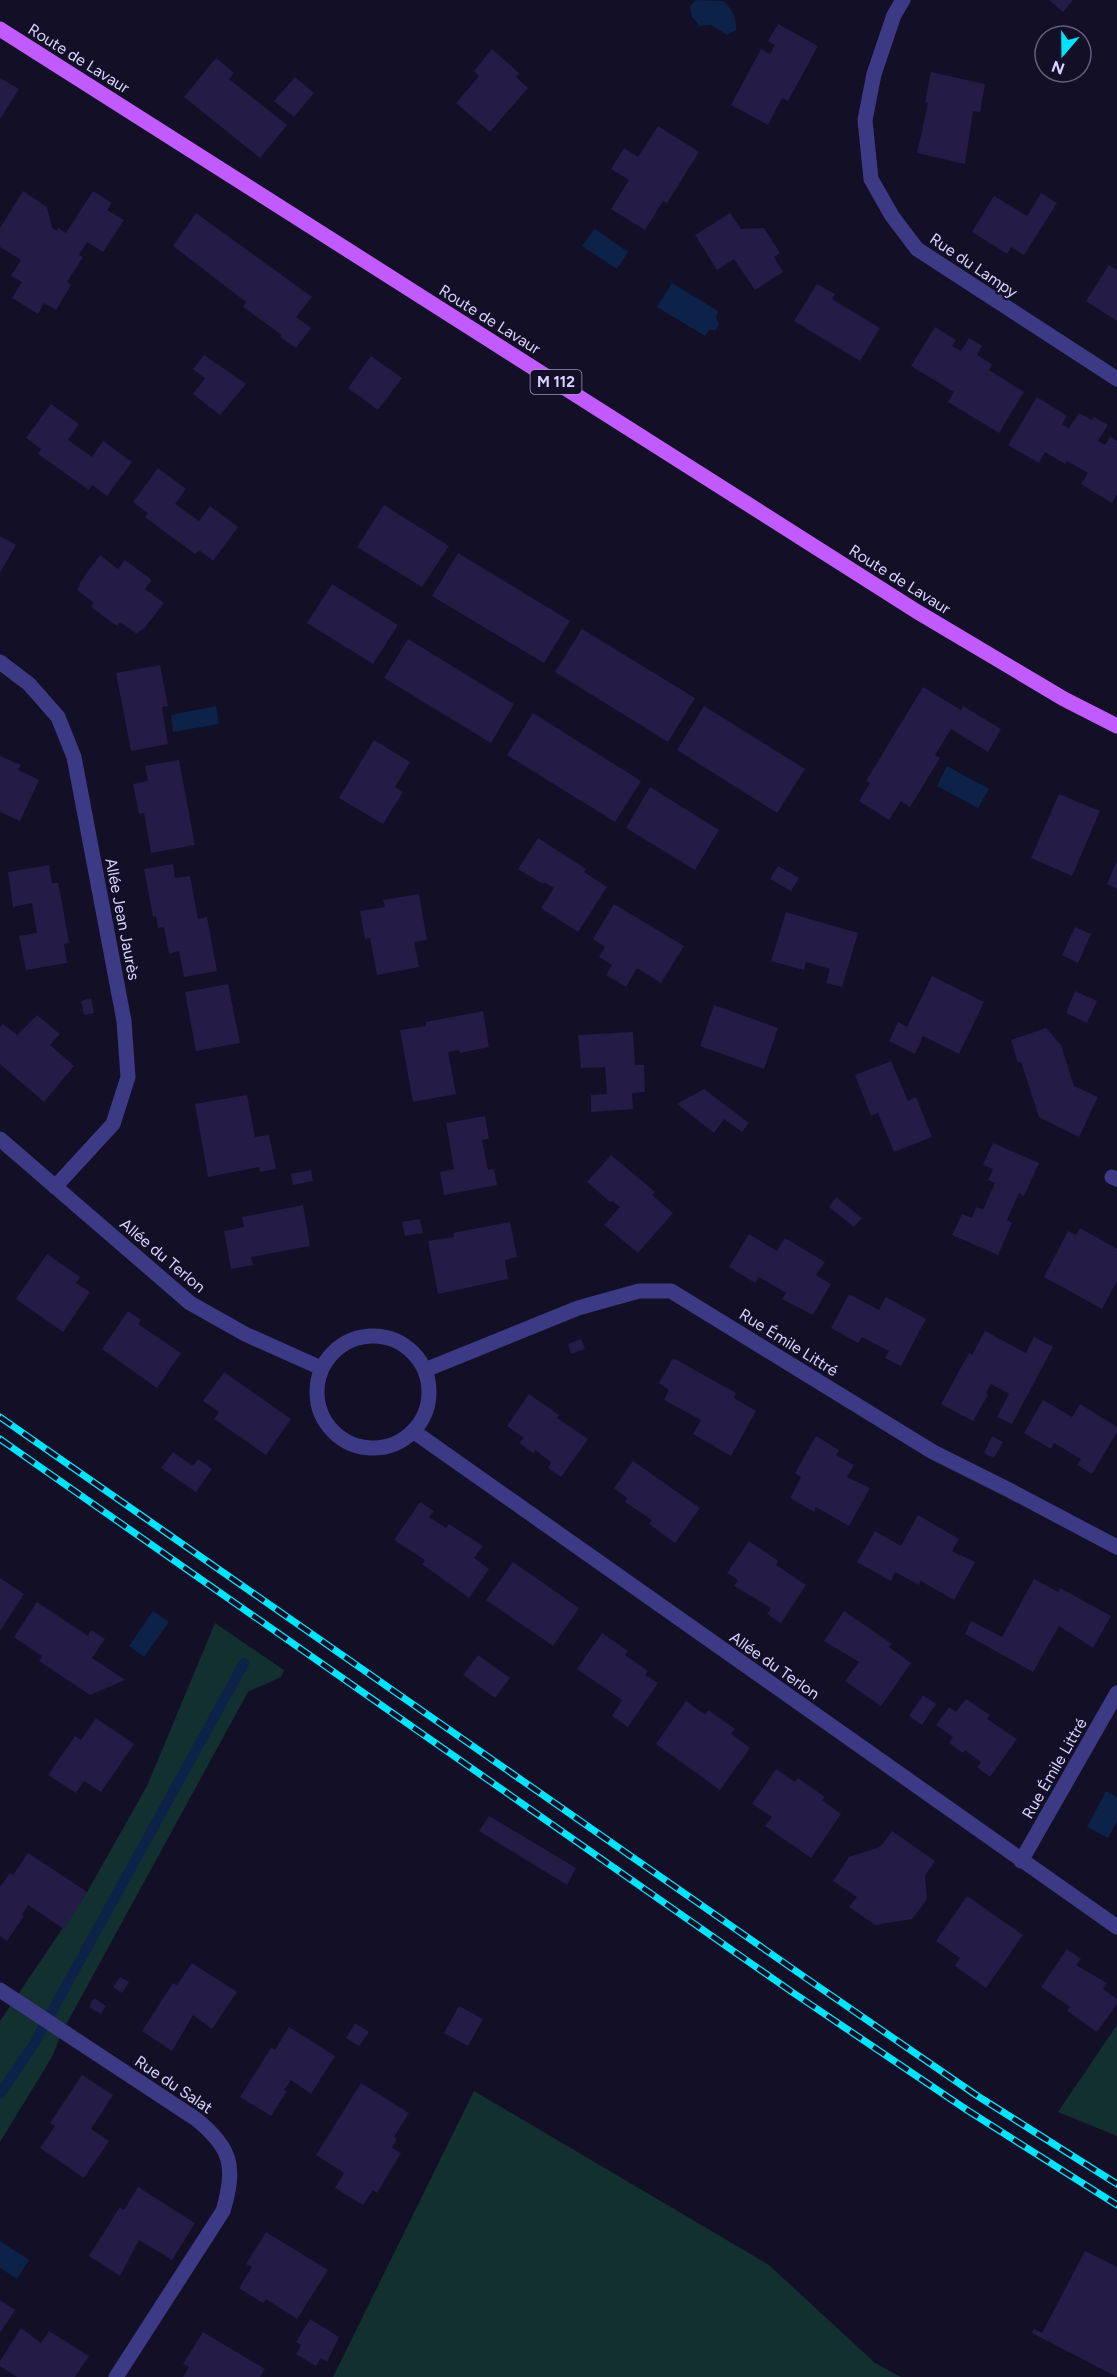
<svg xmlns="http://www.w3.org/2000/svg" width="1117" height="2377" viewBox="0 0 1117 2377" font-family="Figtree,sans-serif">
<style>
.green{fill:#12302f}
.water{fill:#0c2248}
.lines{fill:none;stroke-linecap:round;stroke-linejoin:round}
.stream{stroke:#0c2248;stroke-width:10}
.building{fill:#241b47}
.minor{stroke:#3d3a85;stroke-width:15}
.major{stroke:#c25bff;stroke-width:15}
.rail-casing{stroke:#00e5ff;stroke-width:7}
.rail{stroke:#130f26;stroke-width:4.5;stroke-dasharray:14;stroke-linecap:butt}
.labels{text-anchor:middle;stroke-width:4.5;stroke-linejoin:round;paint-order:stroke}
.shield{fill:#130f26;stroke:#9e99be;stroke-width:1.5}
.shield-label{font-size:15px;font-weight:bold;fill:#d9d4ff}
.street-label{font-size:16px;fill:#d9d4ff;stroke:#130f26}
</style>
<rect width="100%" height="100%" fill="#130f26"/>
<!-- green -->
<path class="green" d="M215,1623L284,1670L281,1677L248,1692L62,2032L52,2057L0,2142V2021L87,1892L147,1786Z
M1117,2025V2136L1058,2112Z
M474,2091L769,2265L875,2363L901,2377H333Z"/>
<!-- water -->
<path class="water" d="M696,0L724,1C732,11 737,17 736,30L727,35L711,25L700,26L692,17L690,6Z
M595,229L628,252L617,269L582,246Z
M672,283L718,311L716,318L719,324L716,330H709L705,336L657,307Z
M216,706L219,724L173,732L171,715Z
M947,766L989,789L978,808L937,786Z
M153,1611L169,1622L144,1657L129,1646Z
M1106,1791L1117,1797V1821L1108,1838L1087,1827Z
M0,2241L29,2260L17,2279L0,2268Z"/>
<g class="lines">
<!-- stream -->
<path class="stream" d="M0,2094L34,2044L244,1663"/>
</g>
<!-- building -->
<path class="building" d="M1049,0H1073L1063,12Z
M778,24L818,46L788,101L782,98L768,125L731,105L761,49L770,54L775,45L768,41Z
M492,49L519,73L516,77L528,88L490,132L456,103L479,76L474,71Z
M216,58L234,73L229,79L287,125L260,158L184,97Z
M931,72L985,84L980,112L973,111L965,164L917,153L928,103L925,102Z
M295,77L314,93L294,117L274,101Z
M0,78L19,89L0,119Z
M658,126L699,152L667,203L663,201L645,230L611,209L629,180L611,169L624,148L638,157Z
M23,191L47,207L52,228L57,231L58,228L66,233L93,191L112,203L107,210L124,220L103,252L87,242L79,255L83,257L67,282L71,285L56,310L44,303L38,314L12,298L22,282L11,276L21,260L0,247V228Z
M1041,193L1057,203L1024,255L1011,247L1007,254L972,232L994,196L1027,216Z
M196,213L312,297L296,317L311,328L296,348L280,337L282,335L243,307L246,302L173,246Z
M730,213L741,229L764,228L780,253L774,257L783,272L755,290L734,259L717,270L695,235Z
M1109,265L1117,270V321L1086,301Z
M817,284L835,294L832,299L880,328L860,361L794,321Z
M935,327L956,340L952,346L961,351L969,338L982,346L977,355L992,364L989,370L1024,392L999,433L948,402L954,392L911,366Z
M204,355L246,384L220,415L193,394L205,378L193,369Z
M371,356L402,378L378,410L348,388Z
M1037,397L1067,416L1062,424L1069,428L1079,413L1092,420L1094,417L1108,425L1098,441L1105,445L1110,437L1117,441V494L1112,503L1081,484L1088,473L1067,461L1065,464L1045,452L1039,463L1008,445Z
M51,404L79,424L68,440L92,457L103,441L132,462L107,496L92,485L89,490L38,454L41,449L26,438Z
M158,468L186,489L175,504L199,521L210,506L238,527L213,561L199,550L195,554L157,526L145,517L148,513L133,502Z
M384,505L449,546L422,587L357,547Z
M0,536L16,545L0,573Z
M458,553L570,621L544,663L432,596Z
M100,555L118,569L125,560L152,580L145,589L164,603L142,631L141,630L137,634L120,622L117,626L91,607L94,603L77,590L80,585L79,584Z
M332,584L398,625L373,664L307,623Z
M582,629L695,698L668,742L555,672Z
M408,639L514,704L491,743L384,678Z
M160,665L168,706L162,707L168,744L131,751L116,673Z
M923,687L961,710L963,706L1001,729L988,752L951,729L935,755L940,758L910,807L901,801L889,820L859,801L870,783L866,781Z
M704,706L805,769L777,813L677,750Z
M533,713L641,781L615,822L507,755Z
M374,740L410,762L395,787L403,792L383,824L339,798Z
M0,756L21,765L18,770L39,780L20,821L0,812Z
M179,760L195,845L151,853L144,813L139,814L133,784L148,781L145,766Z
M650,787L719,830L695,870L626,828Z
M1059,794L1100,811L1072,876L1031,858Z
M538,838L586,869L584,872L607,887L578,932L541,908L554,888L544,882L543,884L518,869Z
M1117,861V889L1107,884Z
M173,864L175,878L190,876L198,919L207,917L217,971L184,977L179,951L169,954L164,927L158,928L156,916L153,917L144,869Z
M49,865L52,883H58L61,897L69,943L64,944L67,963L26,970L19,936L37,933L32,903L13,907L8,872Z
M778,866L799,878L791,891L770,879Z
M419,894L427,940L414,942L419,967L377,975L370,938L365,939L360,911L385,907L383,900Z
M614,904L684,946L661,983L637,968L626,987L606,975L612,965L599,957L605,947L593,939Z
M786,912L858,933L842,987L826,983L830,969L806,962L804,970L771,961Z
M1075,927L1091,934L1078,963L1062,955Z
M932,976L984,1002L959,1054L923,1036L915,1054L889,1041L898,1022L907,1027Z
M228,984L240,1043L196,1051L185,992Z
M1075,991L1097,1001L1087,1023L1066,1013Z
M91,998L94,1013L84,1015L81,1001Z
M714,1005L778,1028L764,1069L700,1046Z
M483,1011L489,1047L460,1053L459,1050L448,1052L456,1094L413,1102L400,1030L426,1026V1022Z
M37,1015L60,1034L50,1045L74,1066L44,1102L0,1064V1027L3,1024L17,1035Z
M1046,1028L1061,1045L1074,1086L1098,1097L1079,1137L1039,1117L1021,1062L1018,1063L1011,1040Z
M633,1032L635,1065H644L645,1092L632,1093L633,1109L591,1112V1095L607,1094L605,1067L581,1068L578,1035Z
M891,1061L908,1101L916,1097L932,1137L894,1152L878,1113L871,1116L855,1075Z
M704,1089L749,1123L742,1132L724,1119L714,1133L677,1104Z
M247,1095L255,1137L269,1135L276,1169L260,1172L259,1167L208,1177L195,1104Z
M485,1116L489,1139L482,1140L488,1170L494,1169L497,1185L444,1195L440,1172L454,1169L446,1123Z
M993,1143L1039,1163L1024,1196L1019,1193L1007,1220L1012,1223L998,1255L952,1235L962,1214L972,1218L976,1207L983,1210L995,1183L988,1180L993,1169L983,1165Z
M611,1155L655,1192L652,1195L673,1213L638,1253L604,1225L620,1207L612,1201L610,1202L587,1182Z
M311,1170L313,1181L293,1185L291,1174Z
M836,1197L862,1218L854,1227L829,1207Z
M303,1205L310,1246L251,1257L253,1265L231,1269L224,1231L244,1227L242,1217Z
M420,1219L423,1233L405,1236L402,1222Z
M510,1222L517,1257L505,1260L508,1279L438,1294L428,1241L454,1237L453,1233Z
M1080,1228L1117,1249V1281L1102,1309L1044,1277L1068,1231L1076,1235Z
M749,1234L777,1251L785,1238L825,1262L816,1275L831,1284L813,1315L782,1299L786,1293L759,1277L755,1283L729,1267Z
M47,1254L80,1277L76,1283L90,1292L63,1332L16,1299Z
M849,1294L879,1310L886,1297L926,1319L901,1366L885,1358L889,1351L862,1337L858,1343L831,1328Z
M128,1311L141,1320L138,1324L181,1353L157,1388L102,1349Z
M985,1331L1026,1353L1034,1337L1053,1347L1012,1424L997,1417L1009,1394L991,1384L986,1393L988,1395L973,1421L941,1404L969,1353L972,1355Z
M581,1339L585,1349L571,1354L568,1344Z
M673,1358L736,1393L734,1398L756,1411L731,1456L693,1434L701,1420L664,1400L669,1390L659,1383Z
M224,1372L291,1419L266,1455L214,1419L219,1412L203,1401Z
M529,1394L559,1415L557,1418L588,1439L561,1477L548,1468L551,1462L535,1450L533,1453L519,1443L524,1438L507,1426Z
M1043,1400L1072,1417L1080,1404L1117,1427V1432L1092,1474L1077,1465L1081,1459L1054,1443L1051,1449L1024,1433Z
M816,1436L839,1450L836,1455L854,1465L847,1477L870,1488L849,1526L816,1507L814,1512L790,1498L801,1477L795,1473Z
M992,1436L1003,1442L994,1458L984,1453Z
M173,1452L193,1466L198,1459L212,1469L196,1492L161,1468Z
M633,1461L700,1508L675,1543L649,1524L652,1520L625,1502L627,1498L614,1488Z
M420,1502L434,1511L429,1517L446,1528L449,1524L483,1546L474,1558L489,1569L469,1598L422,1564L425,1560L394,1540Z
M918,1515L959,1539L952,1551L975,1562L954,1600L921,1581L919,1585L895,1572L891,1581L857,1562L875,1531L901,1546Z
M749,1541L778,1561L776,1565L806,1585L781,1623L767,1614L771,1608L734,1586L738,1580L727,1573Z
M513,1562L579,1608L553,1646L486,1600Z
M0,1578L24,1594L0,1631Z
M1034,1579L1058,1592L1060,1588L1111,1616L1093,1648L1059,1626L1033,1672L965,1634L971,1621L1002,1637Z
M37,1602L88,1636L91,1630L105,1639L92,1658L125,1680L90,1695L39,1661L42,1656L14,1637Z
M844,1611L892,1644L889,1647L911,1663L881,1706L845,1681L859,1662L824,1641Z
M602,1633L628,1651L625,1655L648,1671L645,1675L658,1683L628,1727L612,1716L622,1700L577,1669Z
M478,1655L510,1678L495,1698L463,1675Z
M923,1695L936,1704L922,1725L909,1716Z
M966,1699L990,1715L987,1719L1017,1739L990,1777L977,1767L981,1762L965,1750L963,1753L949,1743L953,1737L936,1725L949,1707L956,1712Z
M686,1701L705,1715L708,1710L735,1729L731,1734L750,1748L720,1790L656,1744Z
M96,1718L134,1744L101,1792L84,1781L76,1793L48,1775L75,1736L81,1740Z
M776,1769L795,1782L798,1778L825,1797L822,1800L841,1814L811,1858L765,1826L772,1817L752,1804Z
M489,1816L576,1868L567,1885L479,1831Z
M892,1831L935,1861L925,1876L927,1899L912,1919L875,1925L849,1907L857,1897L833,1881L849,1857L880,1847Z
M28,1853L87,1892L64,1929L28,1905L22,1915L24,1916L7,1941L0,1936V1887L10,1873L13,1875Z
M967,1896L1023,1935L986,1988L955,1966L960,1958L936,1941Z
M1067,1949L1081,1959L1076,1965L1107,1983L1103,1989L1117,1999V2004L1097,2032L1067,2011L1070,2007L1041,1987Z
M192,1963L237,1992L212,2029L193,2015L172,2051L142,2031L173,1983L177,1985Z
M120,1977L129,1982L122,1993L113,1987Z
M94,1998L106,2006L101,2014L89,2007Z
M459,2006L483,2019L468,2046L444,2033Z
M355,2023L369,2032L359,2046L346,2038Z
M289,2027L335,2056L311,2094L291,2080L284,2090L287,2091L271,2116L240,2097L271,2048L275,2050Z
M82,2075L113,2095L91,2129L109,2141L84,2178L40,2148L55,2126L50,2123Z
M361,2083L409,2113L394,2137L397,2139L392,2148L401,2153L377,2193L373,2190L363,2205L335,2188L344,2173L316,2155Z
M138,2187L195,2223L172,2260L139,2240L120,2276L89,2256L120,2207L124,2210Z
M266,2232L328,2270L297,2319L266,2299L263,2303L239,2288L252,2267L246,2264Z
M1085,2251L1117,2267V2377L1032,2333L1034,2329L1042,2333Z
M0,2300L15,2310L0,2333Z
M310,2319L339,2337L327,2362L321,2358L316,2366L296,2354L301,2345L296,2342Z
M21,2328L41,2343L49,2331L89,2356L75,2377H17L0,2366V2361Z
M203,2332L265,2369L260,2377H183L189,2367L183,2364Z"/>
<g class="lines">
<!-- minor -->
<path class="minor" d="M903,0L894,15L874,74L865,120L871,179L892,216L917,249L1117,379
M0,662L29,684L58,717L74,757L124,1021L128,1077L113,1124L55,1187
M0,1139L190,1303L245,1334L321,1368
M1112,1177L1117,1179
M317 1392a56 56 0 1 1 112 0a56 56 0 1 1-112 0Z
M425,1370L578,1308L639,1291H671L933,1452L1011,1491L1117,1547
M413,1431L1117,1927
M1021,1861L1117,1693
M0,1990L196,2119C232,2148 236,2167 223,2211L116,2377"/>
<!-- major -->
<path class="major" d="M0,29L916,611L1064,699L1117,726"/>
<defs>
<path id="rail" d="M0,1417L803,1976L976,2095L1117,2184
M0,1439L792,1992L967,2110L1117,2205"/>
</defs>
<!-- rail casing -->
<use href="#rail" class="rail-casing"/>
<!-- rail -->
<use href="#rail" class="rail"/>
</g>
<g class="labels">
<!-- shield labels -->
<rect class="shield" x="530.5" y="370" width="51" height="24" rx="4.5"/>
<g class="shield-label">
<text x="556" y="387">M 112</text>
</g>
<!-- street labels -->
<g class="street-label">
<text transform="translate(79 58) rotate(32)" y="6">Route de Lavaur</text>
<text transform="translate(974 265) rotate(34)" y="6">Rue du Lampy</text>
<text transform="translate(490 319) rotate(32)" y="6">Route de Lavaur</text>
<text transform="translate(900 579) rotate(32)" y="6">Route de Lavaur</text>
<text transform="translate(123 919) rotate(79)" y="6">Allée Jean Jaurès</text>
<text transform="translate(163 1255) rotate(40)" y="6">Allée du Terlon</text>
<text transform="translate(789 1342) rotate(32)" y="6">Rue Émile Littré</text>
<text transform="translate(775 1665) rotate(35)" y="6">Allée du Terlon</text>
<text transform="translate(1054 1768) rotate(-60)" y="6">Rue Émile Littré</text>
<text transform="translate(174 2084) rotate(34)" y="6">Rue du Salat</text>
</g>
</g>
<!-- north arrow -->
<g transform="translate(1063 54) rotate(200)"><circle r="28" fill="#130f26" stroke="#625e7d" stroke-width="1.5"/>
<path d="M0-4.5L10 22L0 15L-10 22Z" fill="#00e5ff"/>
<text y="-9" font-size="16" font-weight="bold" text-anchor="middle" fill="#d9d4ff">N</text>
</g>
</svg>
